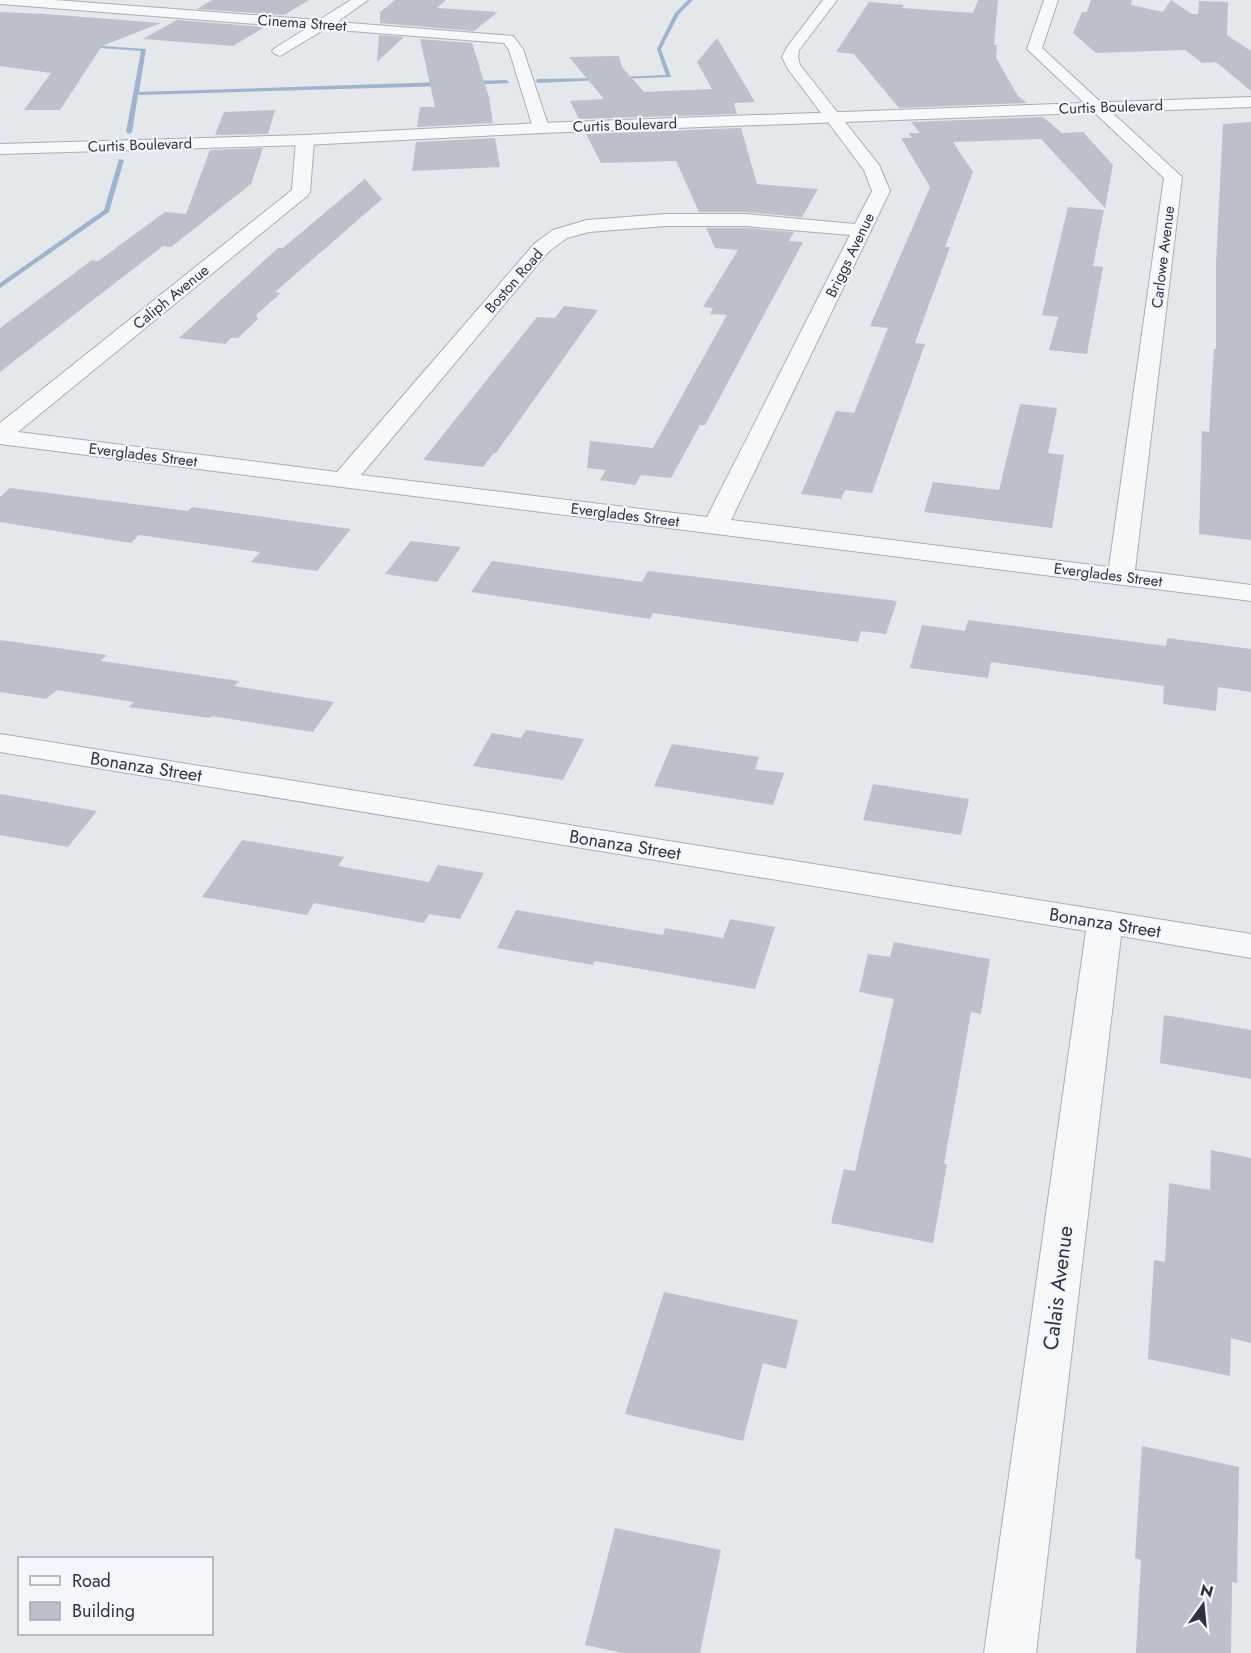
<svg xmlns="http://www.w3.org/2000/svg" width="1251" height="1653" viewBox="0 0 1251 1653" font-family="Jost,sans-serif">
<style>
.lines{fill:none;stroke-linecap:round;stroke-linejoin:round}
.stream{fill:#9fb4cc;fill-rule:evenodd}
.building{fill:#bbc0ca}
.minor-casing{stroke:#a9aeb7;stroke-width:2}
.tertiary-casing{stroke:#a9aeb7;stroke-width:2}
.minor{fill:#f7f8fa;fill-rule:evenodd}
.tertiary{fill:#f7f8fa;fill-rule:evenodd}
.labels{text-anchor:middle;stroke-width:4.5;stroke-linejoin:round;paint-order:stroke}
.far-street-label{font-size:15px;fill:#2b3445;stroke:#f4f6f9}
.street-label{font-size:18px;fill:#2b3445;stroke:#f4f6f9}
.near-street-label{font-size:21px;fill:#2b3445;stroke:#f4f6f9}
</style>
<rect width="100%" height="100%" fill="#e4e7ec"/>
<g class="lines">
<!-- stream -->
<path class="stream" d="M688,0H693L679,14L661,49L671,77L617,79L619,77L666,75L657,49L675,13Z
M89,45L146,49L139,92L445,82L448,84L445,86L138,95L132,132L129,134L126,132L141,51L87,47Z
M601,78L603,80L538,83L535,81L538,79Z
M507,80L509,83L472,85L469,83L472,81Z
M119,159L124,160L109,212L0,288V283L104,210Z"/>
</g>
<!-- building -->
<path class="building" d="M212,0H309L284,15L197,9Z
M395,0H446L437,8L498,12L474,31L380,23V12Z
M978,0H998L994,45H997L996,58L1018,96L1027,103L899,108L854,54L836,52L869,2L904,5L902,8L973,13Z
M1091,0H1132L1131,5L1163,12L1171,0L1192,14H1198L1199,1L1228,2L1227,35L1251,51V91L1216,62L1202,63L1185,50L1096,53L1073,33L1082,12H1087Z
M0,12L45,14L161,23L102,46L60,110H24L51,73L0,66Z
M177,20L265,27L233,46L143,39Z
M379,35L404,37L377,62Z
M717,38L755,102L734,103L737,114L579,119L570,101L604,99L569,57L619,56L622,67L644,92L712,89L697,62Z
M420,39L472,43L489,97L493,123L417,127L420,107H435Z
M275,110L268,134L215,135L224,112Z
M1043,117L1062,133L1083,132L1113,165L1105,208L1041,139L953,142L973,172L945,247H950L915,343L925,344L872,493L845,490L841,499L801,494L836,411L854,413L888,328L870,326L930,187L901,138H912L908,133H920L911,122Z
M1251,122V540L1199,534L1202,431L1209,432L1214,349H1216V264L1223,124Z
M741,128L757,184L818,189L802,217L745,212H699L676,161L601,163L586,134Z
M495,138L500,167L412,171L416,142Z
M263,148L251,184L171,247L163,246L0,372V328L92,260L98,261L165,212L186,214L210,150Z
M365,179L382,199L275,292L281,293L256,315L258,319L238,338H231L225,344L179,338L278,248H283Z
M1068,207L1104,210L1093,266L1103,267L1087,354L1049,350L1058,317L1042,315Z
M706,228H745L794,232L789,241L803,242L705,425H700L671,478L641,475L635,485L600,480L606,470L587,468L590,441L653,448L727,315L710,314L713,308L703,307L738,250L715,248Z
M564,306L598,310L496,453H494L483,467L423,460L537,317L555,318Z
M1020,404L1057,408L1048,453L1064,455L1052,528L924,512L933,482L999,490Z
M10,488L188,511L192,507L351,529L317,571L251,562L260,552L139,535L131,543L0,522V497Z
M411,541L461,547L437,582L385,574Z
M492,561L642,582L648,571L897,601L886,634L861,631L858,642L653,613L650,619L471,592Z
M968,620L1166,646L1167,638L1251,649V692L1218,687L1216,711L1163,704L1164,686L991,662L988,678L910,668L922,625L965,631Z
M0,640L107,655L101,661L239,681L234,686L334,702L313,732L212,716L210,718L129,707L134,702L57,690L46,699L0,692Z
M526,730L584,739L563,780L473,766L492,733L521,738Z
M672,744L759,757L755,769L784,773L773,805L654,786Z
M873,784L969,799L961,835L863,820Z
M0,794L97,811L68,847L0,835Z
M242,840L344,857L338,866L429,882L438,865L484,873L460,919L429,914L424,923L314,903L307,915L202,897Z
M516,910L663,935L665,928L723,938L730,919L775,927L755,989L595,961L593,965L497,948Z
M894,942L990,959L981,1014L971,1012L944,1164H947L933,1243L831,1223L844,1169L855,1171L894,999L859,992L868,954L890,957Z
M1164,1015L1251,1030V1079L1160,1063Z
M1211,1150L1251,1158V1343L1231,1338L1230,1376L1148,1359L1154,1260L1165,1262L1169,1183L1210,1190Z
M664,1292L798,1320L786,1369L763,1363L743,1441L625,1414Z
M1142,1446L1239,1467L1237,1583L1232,1582L1231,1653H1136L1141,1560L1135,1558Z
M615,1528L721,1550L700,1653H623L585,1645Z"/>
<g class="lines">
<defs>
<path id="minor" d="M0,0H55L319,20L351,0H368L337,22L513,36L523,49L549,128L541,133L533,128L509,50L504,43L325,29L280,56L275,54L272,51L275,48L307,28L0,4Z
M823,0H837L799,50L798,57L800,65L879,165L890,191L731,520L1109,567L1164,178L1027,49L1044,0H1058L1042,48L1182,177L1135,570L1251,585V601L0,444V423L292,190L296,140L299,136H311L314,140L310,192L307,196L18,432L337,472L535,243L553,230L587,220L666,214H745L855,224L872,191L864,170L788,69L782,57L787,47ZM666,226H745L850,235L707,517L361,475L549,251L567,238L589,232Z
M0,734L1251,934V958L1121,936L1036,1653H984L1086,931L0,752Z"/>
<path id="tertiary" d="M1251,97V107L541,133L305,145L0,154V144L305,135L541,123Z"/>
</defs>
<!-- minor casing -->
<use href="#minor" class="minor-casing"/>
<!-- tertiary casing -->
<use href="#tertiary" class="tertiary-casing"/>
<!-- minor -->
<use href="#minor" class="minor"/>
<!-- tertiary -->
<use href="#tertiary" class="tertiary"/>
</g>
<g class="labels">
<!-- far-street labels -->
<g class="far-street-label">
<text transform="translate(302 23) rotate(4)" y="5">Cinema Street</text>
<text transform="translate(1111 107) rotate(-2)" y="5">Curtis Boulevard</text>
<text transform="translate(625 125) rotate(-2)" y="5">Curtis Boulevard</text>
<text transform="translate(140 145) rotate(-2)" y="5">Curtis Boulevard</text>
<text transform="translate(850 255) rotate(-64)" y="5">Briggs Avenue</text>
<text transform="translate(1163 257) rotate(-83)" y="5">Carlowe Avenue</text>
<text transform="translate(514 281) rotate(-49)" y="5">Boston Road</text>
<text transform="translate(171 297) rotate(-39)" y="5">Caliph Avenue</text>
<text transform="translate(143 455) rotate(7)" y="5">Everglades Street</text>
<text transform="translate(625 515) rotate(7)" y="5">Everglades Street</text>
<text transform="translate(1108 575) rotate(7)" y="5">Everglades Street</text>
</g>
<!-- street labels -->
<g class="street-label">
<text transform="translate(146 767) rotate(9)" y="6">Bonanza Street</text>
<text transform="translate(625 845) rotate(9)" y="6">Bonanza Street</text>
<text transform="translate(1105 923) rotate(9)" y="6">Bonanza Street</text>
</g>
<!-- near-street labels -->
<g class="near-street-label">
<text transform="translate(1058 1288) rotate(-83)" y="7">Calais Avenue</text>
</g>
</g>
<!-- legend -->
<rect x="18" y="1557" width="195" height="78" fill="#f4f6f9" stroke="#a4a8b1" stroke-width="1.5"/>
<rect x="30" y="1576" width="30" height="9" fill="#f7f8fa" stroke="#a4a8b1" stroke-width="1.5"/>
<text x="72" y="1587" font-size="18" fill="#2b3445">Road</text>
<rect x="30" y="1602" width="30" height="18" fill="#bbc0ca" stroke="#a4a8b1" stroke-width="1.5"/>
<text x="72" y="1617" font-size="18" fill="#2b3445">Building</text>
<!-- north arrow -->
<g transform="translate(1203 1605) rotate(15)" stroke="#f4f6f9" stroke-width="4.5" paint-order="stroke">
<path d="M0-4.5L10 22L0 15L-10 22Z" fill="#2b3445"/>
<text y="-9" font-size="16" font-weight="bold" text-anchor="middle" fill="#2b3445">N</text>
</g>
</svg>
